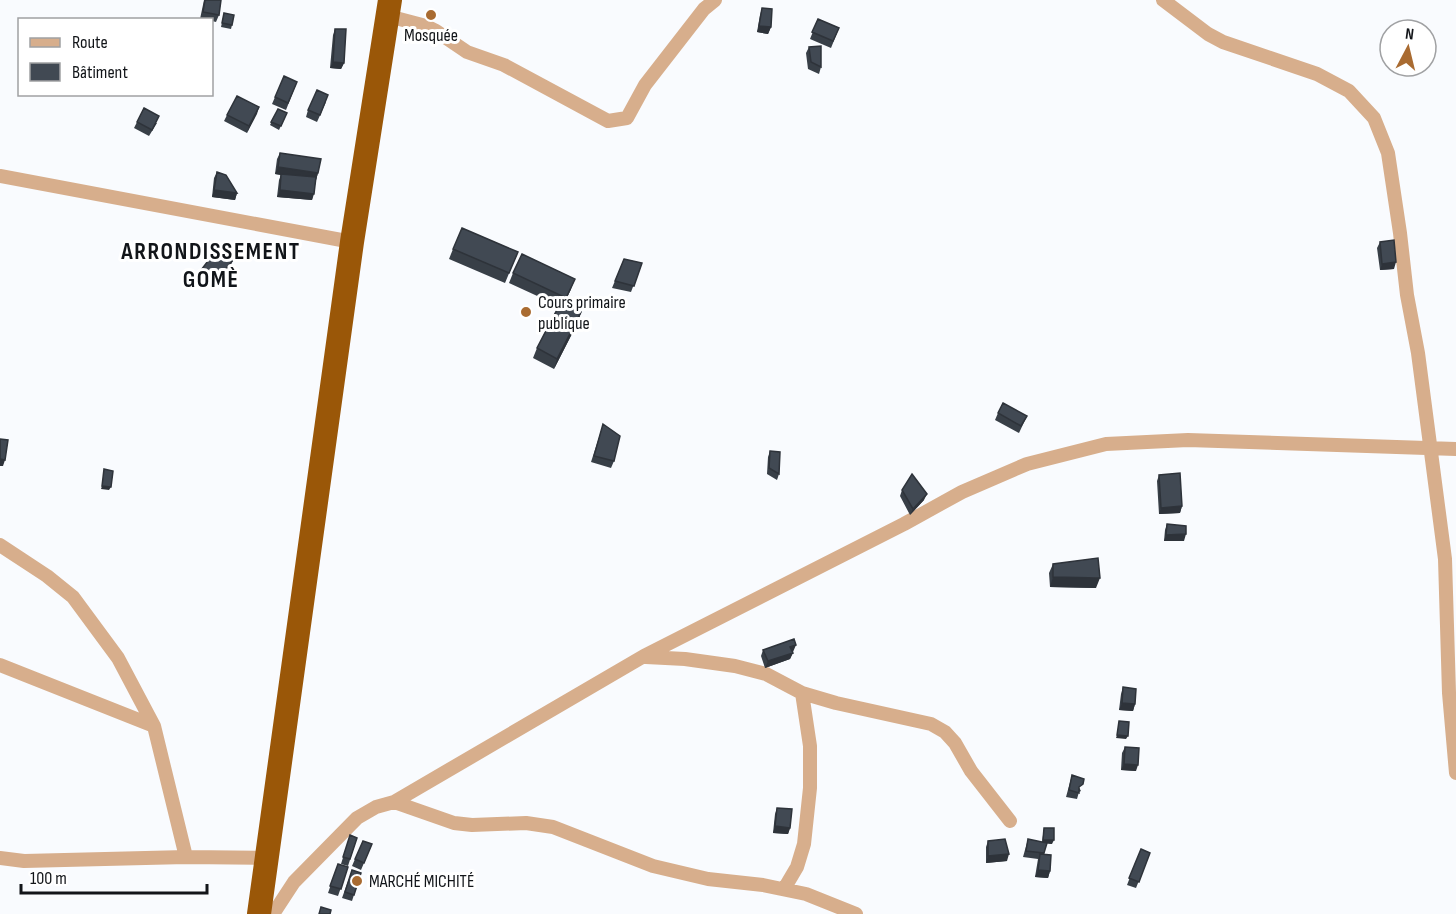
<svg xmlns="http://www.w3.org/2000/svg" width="1456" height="914" viewBox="0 0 1456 914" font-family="'Sofia Sans Condensed',sans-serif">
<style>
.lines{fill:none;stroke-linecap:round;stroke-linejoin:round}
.street{stroke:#d7ae8c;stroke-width:14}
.highway{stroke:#9a5708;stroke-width:24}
.wall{fill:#383f47}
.shaded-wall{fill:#2e333a}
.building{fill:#414953;stroke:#2e333a;stroke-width:1.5}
.poi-dot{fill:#a96b31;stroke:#fff;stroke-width:2}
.labels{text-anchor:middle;stroke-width:6;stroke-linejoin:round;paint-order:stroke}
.poi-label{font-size:18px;fill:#121519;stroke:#fff;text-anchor:start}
.district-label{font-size:24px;font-weight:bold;letter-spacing:1.5px;fill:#121519;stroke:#fff}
</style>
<rect width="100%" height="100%" fill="#f9fbfe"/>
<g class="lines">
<!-- street -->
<path class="street" d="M1163,0L1208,34L1223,42L1317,74L1349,91L1374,118L1388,153L1400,233L1407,295L1418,353L1445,559L1449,693L1456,773
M388,16L426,26L436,31L467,52L504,65L608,121L627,118L645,85L704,9L715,0
M0,176L352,242
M0,545L47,576L73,597L118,658L154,726L186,857
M646,657L685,659L735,666L766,674L802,693L836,703L931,724L945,732L955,743L971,771L1010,821
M0,665L154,726
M394,802L644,656L904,524L962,492L1027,464L1106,444L1188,440L1456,449
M0,858L24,861L186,857L268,858
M784,889L797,867L804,844L810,788V746L802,693
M273,914L294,882L357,818L376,807L394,802L454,823L472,825L526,823L553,827L653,866L708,879L763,885L806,894L856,914"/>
<!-- highway -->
<path class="highway" d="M259,914L352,242L390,0"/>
</g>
<!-- wall -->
<path class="wall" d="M204,0H221L219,15L216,22L212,21V20L200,19Z
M762,8L771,27L768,34L757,32L760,15Z
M224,13L232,25L231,29L221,27Z
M818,19L839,28L831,48L810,39Z
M335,29L344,63L341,69L330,68L333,35Z
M809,47L821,67L819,74L808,69L806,53Z
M297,82L286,110L272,104L275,97Z
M326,102L317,122L306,117L308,110Z
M259,107L247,133L224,121L227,115Z
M278,109L287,113L279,130L270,125Z
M137,122L157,123L149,136L134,128Z
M280,153L318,173L316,180L312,200L277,197L279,180L281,175L275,174L277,159Z
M217,172L237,193L235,200L212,197L214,178Z
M1380,242L1394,269L1380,270L1377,248Z
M453,249L518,252L505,283L449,259Z
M624,259L642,263L631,292L612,288Z
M233,260L230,266L213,288L199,277L201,270Z
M513,273L571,289L564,303L581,312L578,322L554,369L533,358L537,348L559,306L509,283Z
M998,413L1027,416L1019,433L995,420Z
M601,431L614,461L611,468L591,462Z
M770,451L779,474L777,480L767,474L768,457Z
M1159,475L1182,506L1180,513L1159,514L1157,481Z
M902,490L924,500L910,515L900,496Z
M1167,524L1184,541H1164L1165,530Z
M1053,564L1096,588L1050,587L1049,573Z
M763,650L793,652L790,659L765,668L761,656Z
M1123,687L1135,704L1133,711L1119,710L1121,694Z
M1125,747L1136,771L1121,770L1122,753Z
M1072,775L1081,791L1079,792L1077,799L1066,797Z
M777,808L790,828L788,834L773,833L775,814Z
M1044,828L1052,844L1046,843L1044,854L1050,871L1048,878L1035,877L1038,859L1023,857L1028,839L1042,842Z
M350,835L357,838L348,866L341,864Z
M988,841L1007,861L986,863V847Z
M372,844L361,870L352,866L355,859Z
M1141,849L1150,853L1136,888L1127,885Z
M338,864L348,867L338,896L328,893Z
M352,870L361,873L352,901L342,898Z"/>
<!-- shaded-wall -->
<path class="shaded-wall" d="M759,26L771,27L768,34L757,32Z
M333,62L344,63L341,69L330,68Z
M259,107L257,114L247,133L249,126Z
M278,167L318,173L316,180L275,174Z
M214,190L237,193L235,200L212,197Z
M280,190L314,194L312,200L277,197Z
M233,260L230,266L213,288L216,281Z
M1396,262L1394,269L1380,270L1382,264Z
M575,279L571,289L562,308L566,298Z
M581,312L578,322L554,369L557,359Z
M0,459L5,460L3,466H0Z
M102,486L111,487L109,490L101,489Z
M927,494L924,500L910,515L913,509Z
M1182,506L1180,513L1159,514L1161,508Z
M1186,534L1184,541H1164L1166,535Z
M1053,577L1100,578L1096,588L1050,587Z
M796,645L793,652L788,654L790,647Z
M793,653L790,659L765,668L768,661Z
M1122,703L1135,704L1133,711L1119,710Z
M1117,735L1128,736L1126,739L1116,738Z
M1124,764L1138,765L1136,771L1121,770Z
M775,826L790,828L788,834L773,833Z
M1043,840H1054L1052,844L1042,843Z
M1009,854L1007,861L986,863L988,856Z
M1038,870L1050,871L1048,878L1035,877Z"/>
<!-- building -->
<path class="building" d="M205,0H221L219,15L203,12Z
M762,8L772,9L771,27L759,26Z
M224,13L234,15L232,25L222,23Z
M818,19L839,28L833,41L812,32Z
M335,29H346L344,63L333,62Z
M821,46V67L811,62L809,47Z
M284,76L297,82L288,103L275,97Z
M317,90L328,95L320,115L308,110Z
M237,96L259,107L249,126L227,115Z
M144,108L159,116L152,130L137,122Z
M278,109L287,113L281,126L271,122Z
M280,153L321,159L318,173L278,167Z
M217,172L226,175L237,193L214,190Z
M281,174L316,177L314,194L280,190Z
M462,228L518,252L509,273L453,249Z
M1394,240L1396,262L1382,264L1380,242Z
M218,248L233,260L216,281L201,270Z
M522,254L575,279L566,298L513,273Z
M624,259L642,263L634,286L615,281Z
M561,302L581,312L557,359L537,348Z
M1003,403L1027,416L1021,426L998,413Z
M603,424L620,436L614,461L594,456Z
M0,439L8,440L5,460L0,459Z
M770,451L780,452L779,474L769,468Z
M104,469L113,471L111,487L102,486Z
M1180,473L1182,506L1161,508L1159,475Z
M912,474L927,494L913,509L902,490Z
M1167,524L1186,526V534L1166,535Z
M1098,558L1100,578L1053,577V564Z
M794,639L796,645L790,647L793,653L768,661L763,650Z
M1123,687L1136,689L1135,704L1122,703Z
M1119,721L1129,722L1128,736L1117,735Z
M1125,747L1139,748L1138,765L1124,764Z
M1072,775L1084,779L1083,784L1079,787V793L1069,790Z
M777,808L792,809L790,828L775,826Z
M1044,828H1054V840H1043Z
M350,835L357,838L350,859L343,857Z
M1005,839L1009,854L988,856V841Z
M1028,839L1047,843L1044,853L1026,851Z
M363,841L372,844L364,863L355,859Z
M1141,849L1150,853L1139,882L1129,878Z
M1040,854L1051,855L1050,871L1038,870Z
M338,864L348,867L341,889L330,886Z
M352,870L361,873L354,895L345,892Z
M321,907L331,910L330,914H319Z"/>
<!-- markers -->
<g class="poi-dot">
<circle cx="431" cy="15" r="6"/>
<circle cx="526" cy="312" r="6"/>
<circle cx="357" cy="881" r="6"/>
</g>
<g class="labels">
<!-- poi labels -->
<g class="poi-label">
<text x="431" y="41" text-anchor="middle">Mosquée</text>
<text x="538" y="308">Cours primaire<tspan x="538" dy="21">publique</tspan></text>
<text x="369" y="887">MARCHÉ MICHITÉ</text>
</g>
<!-- district labels -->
<g class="district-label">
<text x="211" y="259">ARRONDISSEMENT<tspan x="211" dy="28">GOMÈ</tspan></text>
</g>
</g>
<!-- legend -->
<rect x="18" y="18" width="195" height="78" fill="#ffffff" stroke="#a0a1a3" stroke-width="1.5"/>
<rect x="30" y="38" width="30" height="9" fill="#d7ae8c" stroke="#a0a1a3" stroke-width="1.5"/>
<text x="72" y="48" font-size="18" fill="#121519">Route</text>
<rect x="30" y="63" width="30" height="18" fill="#414953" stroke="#a0a1a3" stroke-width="1.5"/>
<text x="72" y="78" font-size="18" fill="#121519">Bâtiment</text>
<!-- north arrow -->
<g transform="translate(1408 48) rotate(7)"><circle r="28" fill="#ffffff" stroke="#a0a1a3" stroke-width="1.5"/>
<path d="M0-4.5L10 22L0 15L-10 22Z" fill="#a96b31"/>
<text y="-9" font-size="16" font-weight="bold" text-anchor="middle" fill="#121519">N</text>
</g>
<!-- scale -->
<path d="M21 884v9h186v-9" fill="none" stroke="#121519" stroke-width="3"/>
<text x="30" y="884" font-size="18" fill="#121519" stroke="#ffffff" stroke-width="4.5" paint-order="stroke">100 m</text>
</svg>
